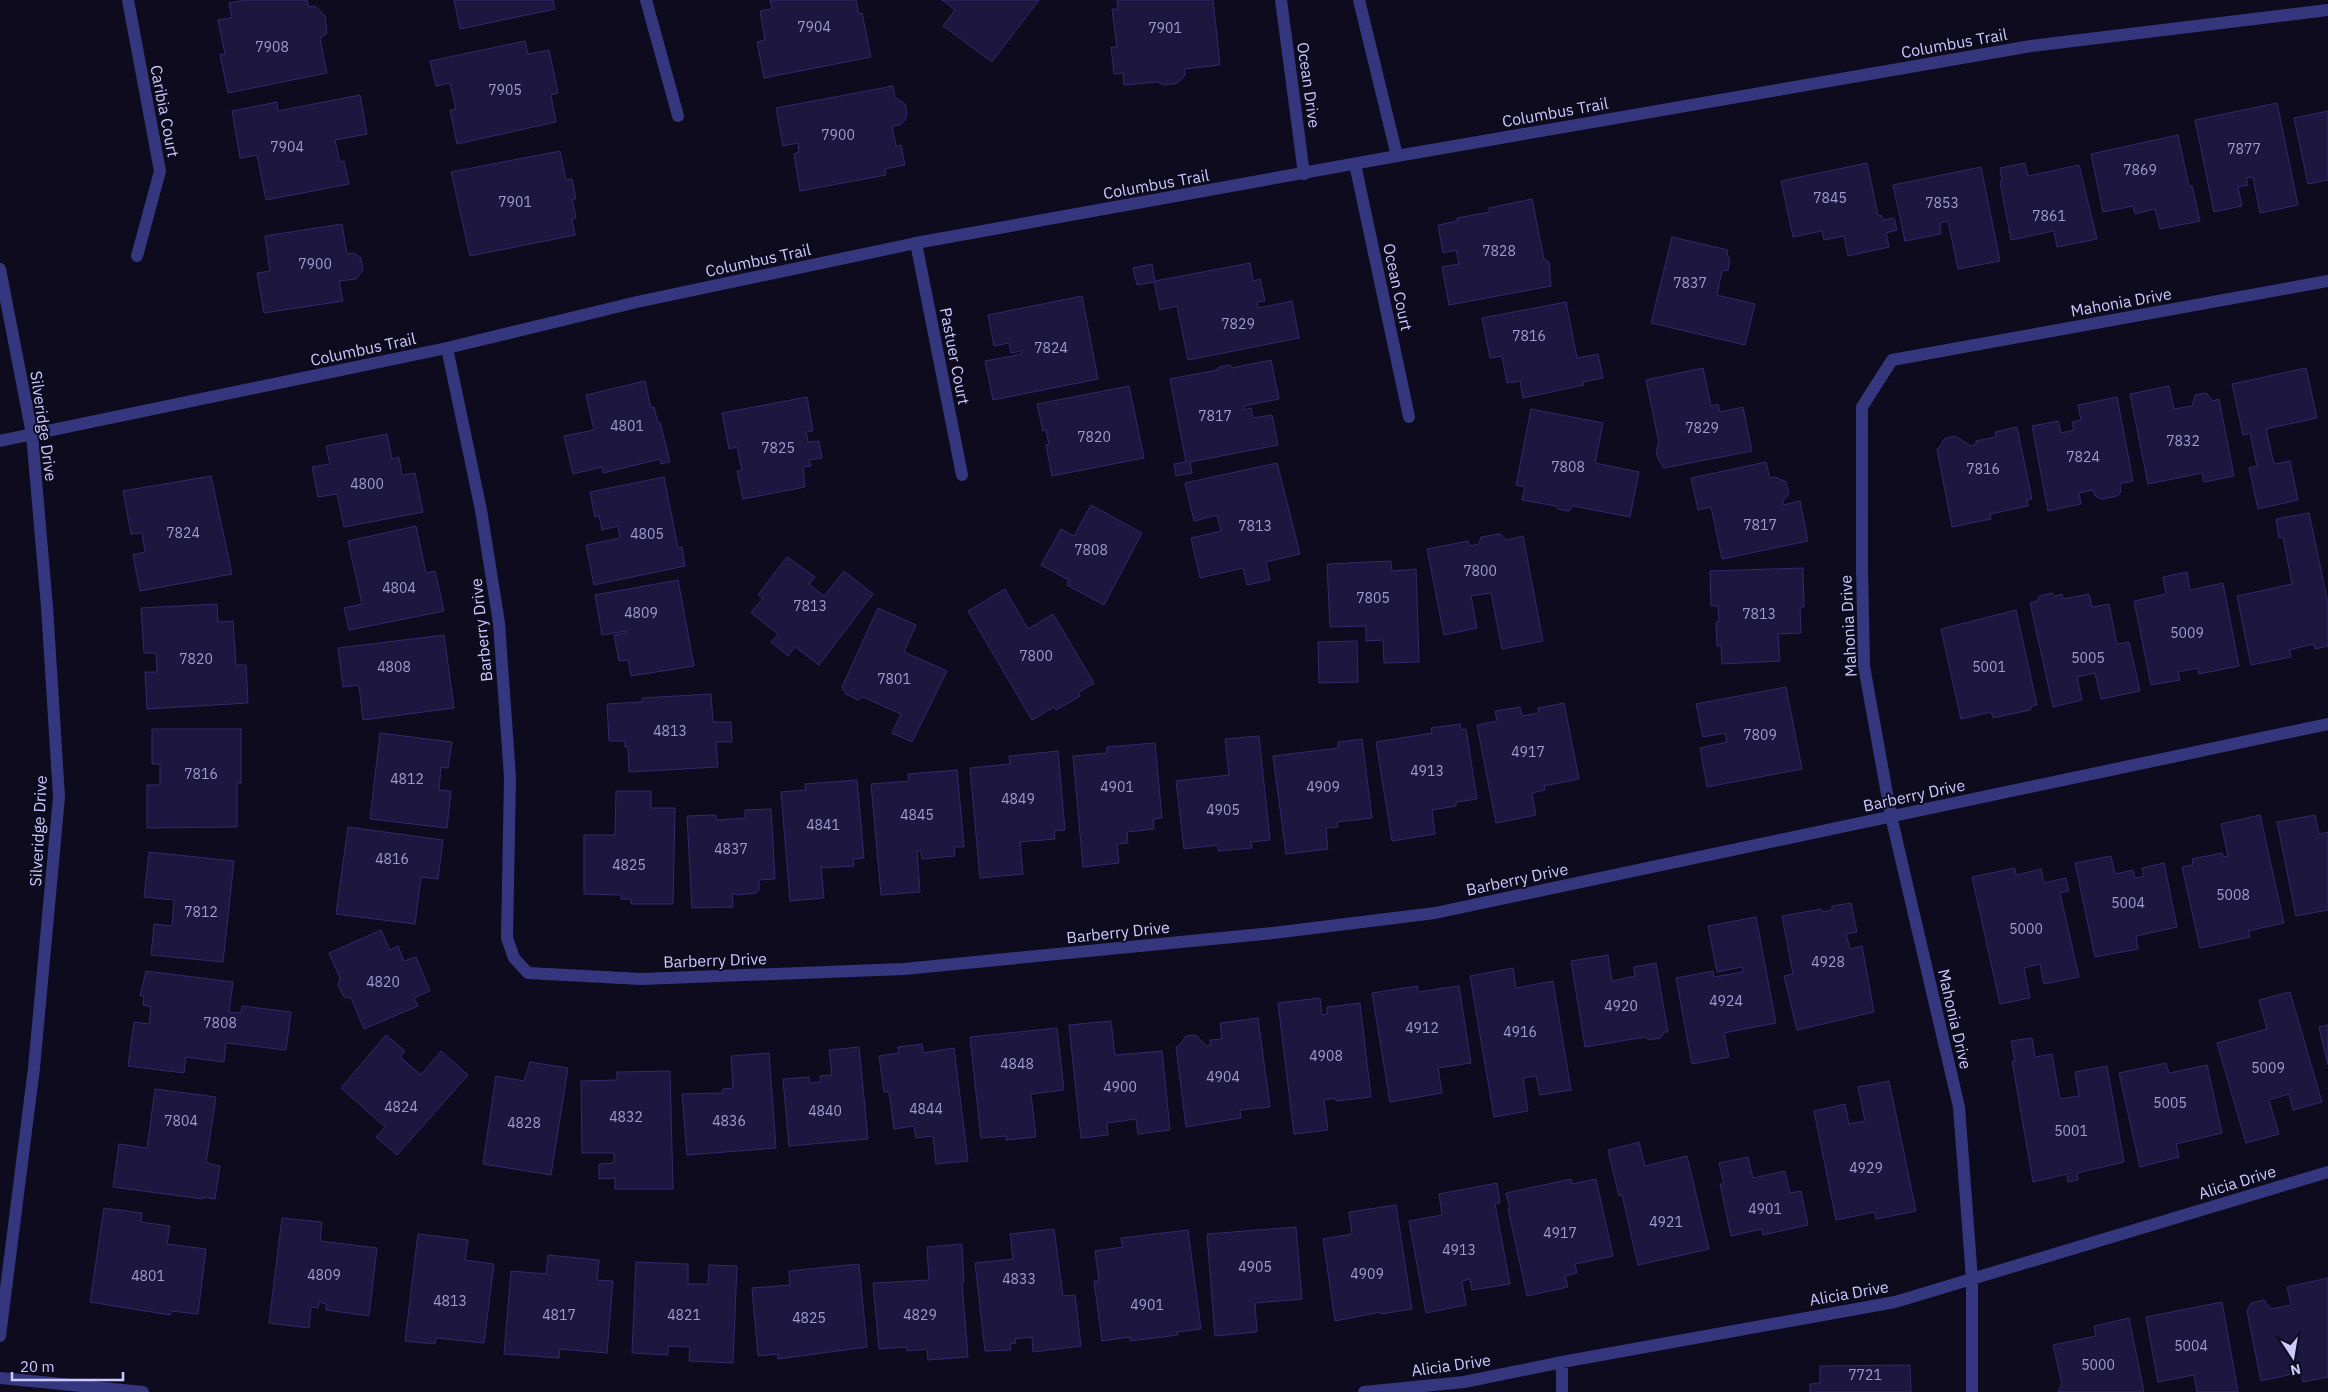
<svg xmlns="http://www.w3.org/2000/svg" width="2328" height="1392" viewBox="0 0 2328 1392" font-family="'IBM Plex Sans',sans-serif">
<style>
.building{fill:#1d173f;stroke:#32296c}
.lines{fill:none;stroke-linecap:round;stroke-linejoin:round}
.minor{stroke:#35377e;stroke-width:12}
.tertiary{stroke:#35377e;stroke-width:12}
.labels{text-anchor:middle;stroke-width:4;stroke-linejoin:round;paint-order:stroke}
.number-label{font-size:14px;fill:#a09ccf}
.street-label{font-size:16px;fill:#ccc9ff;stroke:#0e0b1e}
</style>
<rect width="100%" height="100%" fill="#0e0b1e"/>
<!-- building -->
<path class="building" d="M245,0H307L309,7L315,6L325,16L327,33L320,39L327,73L228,93L220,55L225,54L218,20L232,18L229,3Z
M454,0H553L555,9L460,29Z
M770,0H856L859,14L862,13L871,57L764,78L757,42L765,40L760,11L772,9Z
M942,0H1039L992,62L943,26L955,10Z
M1117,0H1213L1220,65L1184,69L1185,75L1178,83L1164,85L1158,82L1124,85L1123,73L1114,74L1111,47H1117L1112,9H1118Z
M525,41L528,54L549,50L558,93L551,95L556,122L457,144L450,110L456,109L450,83L436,86L430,61Z
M893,86L895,97L905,104L907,113L905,120L900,125L892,126L896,146L901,145L905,165L885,169L886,175L800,191L794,154L799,152L798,143L783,146L776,108Z
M360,95L367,134L335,140L340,162L344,161L349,184L266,200L257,155L240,158L232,111L277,102L278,111Z
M2277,103L2298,205L2260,213L2253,177L2246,178L2248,185L2238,187L2242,206L2214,212L2195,120Z
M2328,111V180L2308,184L2294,118Z
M2178,135L2189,186H2192L2200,221L2160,229L2155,209L2135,214L2133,206L2103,212L2091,154Z
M560,151L566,180L572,179L576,199H572L576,218L572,219L575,235L470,256L451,172Z
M1867,163L1878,215H1881L1883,220L1894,218L1897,230L1886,233L1889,247L1848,256L1844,236L1824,240L1822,231L1793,237L1781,181Z
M2025,163L2028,176L2079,165L2097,239L2057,247L2054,231L2011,240L2000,182L2002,181L2000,168Z
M1981,167L2000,261L1958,269L1948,221L1940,223L1941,234L1905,241L1893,185Z
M1532,199L1544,259L1549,262L1551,286L1449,305L1442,267L1459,264L1456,250L1443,253L1438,225L1458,221L1457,218L1490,212L1489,208Z
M342,224L347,254L354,253L361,258L363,270L356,279L339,281L343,301L264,313L257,273L270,271L265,236Z
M1672,237L1728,250L1727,254L1730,260L1728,270L1722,271L1717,295L1755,304L1745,345L1651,323Z
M1250,263L1253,281L1260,279L1265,301L1257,302L1258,308L1292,301L1299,338L1188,360L1177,306L1160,310L1154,282L1137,285L1133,268L1152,264L1155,281Z
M1082,296L1098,379L993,400L985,361L1022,354L1021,351L1011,353L1009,343L994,346L988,315Z
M1566,302L1577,358L1598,354L1603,378L1583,382L1584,385L1523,398L1520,381L1507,383L1502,356L1490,358L1482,318Z
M1271,360L1279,399L1244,406L1245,410L1251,408L1253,418L1272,415L1278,445L1190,462L1192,473L1176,476L1174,464L1186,462L1170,379L1217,370L1219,367L1230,365L1232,368Z
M1703,368L1711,406L1718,404L1720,412L1743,407L1752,451L1664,468L1658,459L1656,450L1659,443L1646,380Z
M2306,368L2317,418L2266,429L2274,464L2290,461L2298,500L2258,509L2249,468L2257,466L2250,433L2243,435L2232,384Z
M645,381L651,408L654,407L658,423L660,422L670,462L661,464L660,459L603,473L602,467L573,474L564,436L594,430L586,395Z
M1129,386L1144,458L1052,476L1046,445L1049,444L1046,430L1043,431L1037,404Z
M2169,386L2174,409L2192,406L2195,395L2206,393L2213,401L2219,399L2234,476L2204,482L2202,473L2148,484L2130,394Z
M807,397L813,431L806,432L808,442L819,441L822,458L809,460L811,466L803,467L805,487L743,499L737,471L742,470L737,447L729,449L722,413Z
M2117,397L2133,481L2120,484L2121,492L2117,496L2102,499L2095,496L2093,490L2079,493L2081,504L2048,511L2032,426L2058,421L2061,433L2074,430L2072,422L2081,420L2078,405Z
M1531,409L1603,423L1595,463L1639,472L1630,517L1573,506L1569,511L1558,509L1556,506L1522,500L1525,487L1516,485Z
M2017,427L2032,499L2027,500L2028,506L1990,514L1991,519L1952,527L1937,449L1940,447L1944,439L1955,436L1971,446L1976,444V441L1996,437L1995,432Z
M387,434L392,459L399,457L402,475L415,473L423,512L344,527L337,494L318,497L312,467L330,464L326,446Z
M1766,462L1770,478L1775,477L1786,482L1789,494L1783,501V505L1800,501L1808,541L1722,559L1711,507L1698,510L1691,478Z
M1277,463L1300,554L1266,562L1270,580L1247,585L1243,568L1200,578L1191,538L1221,531L1217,515L1194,521L1185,483Z
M211,476L232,574L140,591L133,555L145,552L142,533L131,534L123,491Z
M664,477L678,548L682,547L685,566L594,585L586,545L620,538L618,526L602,530L599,516L595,517L590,492Z
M1091,505L1142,533L1104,605L1067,585L1069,580L1041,565L1061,529L1074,536Z
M2309,513L2328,603V646L2315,649L2314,644L2289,650L2291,657L2251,665L2237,596L2292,584L2283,537L2279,538L2276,519Z
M416,526L426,573L435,571L444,611L349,630L344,608L362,604L348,541Z
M1500,534L1507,540L1523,536L1543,641L1502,649L1491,593L1471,596L1477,628L1444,635L1427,549L1468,541L1469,546L1479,544L1481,537Z
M787,557L815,577L809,584L824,596L844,571L873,594L819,665L795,647L788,656L771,642L778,634L751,613L763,598L758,595Z
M1391,561L1392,571L1416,569L1419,662L1384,663L1383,640L1366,641V626L1330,627L1327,564Z
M1803,568L1804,607H1800L1801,633L1778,634L1780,661L1722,664L1721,646H1717L1716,622H1719L1718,606H1711L1710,571Z
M2187,572L2190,590L2223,583L2239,666L2199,674L2198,668L2178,672L2180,680L2151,685L2134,601L2166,594L2163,577Z
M678,580L694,666L631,676L628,660L619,661L614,635L626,633V631L602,635L595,595Z
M1005,589L1028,629L1053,614L1094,683L1078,693L1080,696L1056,710L1054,707L1032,720L968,611Z
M2052,593L2055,596L2062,594L2063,599L2089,594L2092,607L2109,604L2117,644L2129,642L2140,691L2101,699L2095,673L2077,677L2082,700L2053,707L2030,603L2037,601L2040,596Z
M217,604L218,622L233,621L236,665H246L248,703L147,709L145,672H157L156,653H144L141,608Z
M878,608L916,625L904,652L947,671L912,742L892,733L901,714L863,697L858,700L846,694L842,687Z
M2016,610L2037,705L2032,706L2030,710L1993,718L1991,712L1961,719L1941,629Z
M444,635L454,708L363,720L359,685L343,687L338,648Z
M1357,641L1358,682L1319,683L1318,642Z
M1786,687L1802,769L1707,787L1700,748L1727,742L1725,733L1703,737L1696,704Z
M711,694L713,722H731L732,742H716L718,767L629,772L628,747H625V741H609L607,704L642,702V698Z
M1564,703L1579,779L1544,786L1545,790L1532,793L1536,815L1496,823L1477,725L1497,721L1495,711L1520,707L1522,716L1539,713L1538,708Z
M1460,724L1461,730L1466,729L1477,799L1456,802V806L1432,810L1435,834L1392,841L1376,742L1432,733L1431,728Z
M152,729H241V783H237V827L147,828V785H160V764H152Z
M380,733L452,742L448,768L441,767L439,790L451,791L447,828L370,819Z
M1259,736L1270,840L1251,842L1252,848L1218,851V845L1184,849L1176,781L1229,775L1225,739Z
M1362,739L1372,818L1337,822L1338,827L1326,828L1328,849L1286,854L1273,756L1338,748V742Z
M1155,743L1162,818L1153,819L1154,829L1127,832L1128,843L1117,844L1119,863L1083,867L1073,756L1107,753V747Z
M1058,751L1065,830L1054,831L1055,839L1020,842L1023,874L980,878L970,768L1010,764L1009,756Z
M957,770L964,847H954L955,856L922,859L921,851H917L920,892L881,895L871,784L909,781L908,774Z
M857,780L864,858L853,859L854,866L823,868L821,865L824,898L790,901L781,792L806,790L805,784Z
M616,791H651V808H675L673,904H631V899H621V895L584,894V835H615Z
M771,809L775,879L759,880V890L756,893L737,895L732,893L733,907L692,908L687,816L716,815L717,820L745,818V810Z
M2260,815L2284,923L2248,931L2250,937L2200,948L2182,867L2193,865L2192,859L2222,853L2223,857L2228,856L2221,824Z
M2315,815L2319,834L2328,832V910L2296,916L2277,822Z
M348,827L443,840L438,879L421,877L415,924L336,914Z
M149,852L234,861L223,962L151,955L154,924L172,926L174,900L144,897Z
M2111,856L2115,874L2133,870L2135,878L2144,876L2142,868L2164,863L2177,927L2136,936L2138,949L2095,957L2075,863Z
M2015,868L2016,875L2041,869L2044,883L2066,878L2069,891L2060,893L2079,977L2044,984L2040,964L2024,968L2030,998L2000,1004L1972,877Z
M1851,903L1857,932L1846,934L1850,949L1862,946L1874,1012L1797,1030L1784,976L1793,974L1782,916L1821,909L1822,912L1832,910V906Z
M1756,917L1776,1023L1724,1033L1729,1057L1692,1064L1676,978L1713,971L1714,977L1743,972L1742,967L1717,972L1708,926Z
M381,930L390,950L398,946L404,961L416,957L430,991L414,998L418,1006L364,1029L351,998L344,997L338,985L340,978L329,953Z
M1608,955L1612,981L1635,976L1634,967L1656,963L1668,1032H1664L1661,1038L1649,1040L1645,1037L1585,1047L1571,961Z
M1513,968L1516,988L1553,981L1571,1090L1540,1095L1536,1076L1523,1078L1528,1111L1494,1117L1470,976Z
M146,971L233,982L229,1012L241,1013L242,1006L291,1012L286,1050L226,1043L224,1062L186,1057L184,1073L128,1066L134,1022L149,1024L151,1007L143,1005L144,996H140Z
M1417,986L1418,992L1459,986L1471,1063L1438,1068L1442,1093L1390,1102L1372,993Z
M2290,992L2322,1102L2293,1110L2289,1094L2269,1100L2279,1134L2246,1143L2217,1043L2267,1029L2259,1000Z
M1320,998L1322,1015L1327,1014V1007L1360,1003L1371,1097L1336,1101L1335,1098L1324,1100L1328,1130L1294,1134L1278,1003Z
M1258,1018L1270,1107L1240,1110L1241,1118L1186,1127L1176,1047L1179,1046L1186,1036L1196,1035L1206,1046L1211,1045L1210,1040L1222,1039L1220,1023Z
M1111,1021L1115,1055L1162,1051L1170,1130L1138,1134L1136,1119L1107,1123L1108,1135L1081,1138L1069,1025Z
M2328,1025V1065L2319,1027Z
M1057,1028L1064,1090L1031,1094L1036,1137L1006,1140V1136L981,1138L970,1037Z
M386,1035L405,1051L400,1057L421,1075L441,1051L468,1075L397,1155L376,1137L385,1127L341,1088Z
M2032,1038L2035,1057L2052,1054L2060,1099L2079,1096L2075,1072L2107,1066L2124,1162L2077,1173L2078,1180L2068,1182L2067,1174L2033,1182L2012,1061H2015L2011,1041Z
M922,1044L923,1053L954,1048L968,1161L936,1164L933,1136L916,1138L914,1126L894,1129L889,1092H884L879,1056L899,1053L898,1047Z
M859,1047L868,1139L789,1146L783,1079L809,1077L810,1083L821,1082L820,1076L832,1075L829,1050Z
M769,1053L776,1148L687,1155L682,1094L723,1093V1089L733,1088L731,1056Z
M530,1062L568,1068L551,1175L483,1164L496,1076L524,1081Z
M2166,1063L2169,1073L2207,1065L2222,1133L2176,1144L2179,1157L2140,1167L2119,1073Z
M670,1071L673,1189H615V1178L599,1179V1164L614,1163V1153H582L581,1081L617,1080V1072Z
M1889,1081L1916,1211L1876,1219L1875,1212L1836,1220L1814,1111L1845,1104L1849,1124L1865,1121L1858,1087Z
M155,1089L216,1097L206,1163L220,1166L215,1199L203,1197V1199L113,1187L119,1144L147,1148Z
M1639,1142L1645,1166L1687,1156L1709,1249L1638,1265L1622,1195L1619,1196L1608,1150Z
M1748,1157L1753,1178L1785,1171L1790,1193L1801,1191L1808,1225L1763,1235L1762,1229L1731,1236L1720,1184H1724L1719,1163Z
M1571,1179L1572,1184L1596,1179L1613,1256L1575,1264L1577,1273L1565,1276L1568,1287L1527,1296L1508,1209H1510L1506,1193Z
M1497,1183L1500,1203L1495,1204L1510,1284L1472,1290L1470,1279L1462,1281L1466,1305L1426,1313L1409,1221L1442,1215L1439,1194Z
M1396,1205L1412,1309L1381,1314V1312L1335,1321L1323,1239L1352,1234L1349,1212Z
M104,1208L142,1213L141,1222L170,1226L167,1244L206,1249L198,1314L171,1311L170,1315L90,1302Z
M282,1218L322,1222L320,1241L377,1248L369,1316L326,1310V1304L319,1302L318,1308L311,1307L309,1328L269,1323Z
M1296,1227L1302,1299L1255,1303L1257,1332L1215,1336L1207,1234Z
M1054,1229L1063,1296L1075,1295L1081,1346L1033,1352L1032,1337L1015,1339L1016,1343L1010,1344L1011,1350L985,1351L975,1263L1013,1259L1010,1234Z
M1188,1230L1201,1329L1177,1332L1178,1335L1130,1341V1337L1102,1341L1094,1281H1099L1095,1251L1123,1247L1121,1238Z
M418,1234L468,1240L465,1260L494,1264L484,1343L436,1338L435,1344L405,1341Z
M962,1244L964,1282L962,1283L968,1357L928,1360L927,1349L907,1351L906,1347L879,1349L873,1283L929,1280L927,1247Z
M548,1255L599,1260L597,1280L613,1281L607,1353L560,1349L559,1358L504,1354L511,1271L546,1274Z
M636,1262L688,1264V1284H708L709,1265L737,1266L733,1363L689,1361L690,1347L668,1346V1355L632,1353Z
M859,1264L867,1347L778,1359V1354L758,1356L752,1288L790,1285L789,1271Z
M2328,1278V1377L2303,1382L2301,1372L2261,1381L2247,1311L2251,1303L2264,1300L2271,1309L2291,1305L2287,1287Z
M2222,1302L2238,1392H2197L2194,1375L2158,1382L2146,1317Z
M2129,1318L2144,1392H2058L2062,1384L2053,1345L2096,1336L2094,1326Z
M1910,1365L1911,1392H1810V1384L1820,1383V1366Z"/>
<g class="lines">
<!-- minor -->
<path class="minor" d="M128,0L160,171L137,256
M646,0L678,116
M1281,0L1304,174
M1359,0L1397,156
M1355,164L1409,417
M916,243L962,475
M0,269L32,434L47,607L59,797L34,1068L0,1336
M447,348L481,510L499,623L510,777L507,938L514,958L528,973L641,979L904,969L1273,933L1435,913L2328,724
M0,1378L143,1392
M1364,1392L1464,1382L1562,1362L1895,1302L2328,1172
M1562,1392V1362
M1972,1392V1279L1959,1107L1891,816L1864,666L1862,569V407L1892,360L2328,281"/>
<!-- tertiary -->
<path class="tertiary" d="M0,441L447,348L637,302L916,243L1397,156L2031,46L2328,10"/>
</g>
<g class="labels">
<!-- number labels -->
<g class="number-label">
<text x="814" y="32">7904</text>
<text x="1165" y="33">7901</text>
<text x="272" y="52">7908</text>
<text x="505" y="95">7905</text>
<text x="838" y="140">7900</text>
<text x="287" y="152">7904</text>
<text x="2244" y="154">7877</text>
<text x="2140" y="175">7869</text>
<text x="1830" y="203">7845</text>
<text x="515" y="207">7901</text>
<text x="1942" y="208">7853</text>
<text x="2049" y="221">7861</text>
<text x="1499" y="256">7828</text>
<text x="315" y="269">7900</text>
<text x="1690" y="288">7837</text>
<text x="1238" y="329">7829</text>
<text x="1529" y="341">7816</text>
<text x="1051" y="353">7824</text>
<text x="1215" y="421">7817</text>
<text x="627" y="431">4801</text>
<text x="1702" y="433">7829</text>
<text x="1094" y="442">7820</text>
<text x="2183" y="446">7832</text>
<text x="778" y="453">7825</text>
<text x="2083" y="462">7824</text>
<text x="1568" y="472">7808</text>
<text x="1983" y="474">7816</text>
<text x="367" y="489">4800</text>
<text x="1760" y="530">7817</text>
<text x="1255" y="531">7813</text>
<text x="183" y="538">7824</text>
<text x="647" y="539">4805</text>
<text x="1091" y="555">7808</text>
<text x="1480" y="576">7800</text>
<text x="399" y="593">4804</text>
<text x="1373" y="603">7805</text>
<text x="810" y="611">7813</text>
<text x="641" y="618">4809</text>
<text x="1759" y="619">7813</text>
<text x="2187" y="638">5009</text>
<text x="1036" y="661">7800</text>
<text x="2088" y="663">5005</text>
<text x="196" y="664">7820</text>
<text x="394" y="672">4808</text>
<text x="1989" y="672">5001</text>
<text x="894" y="684">7801</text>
<text x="670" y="736">4813</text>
<text x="1760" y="740">7809</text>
<text x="1528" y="757">4917</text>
<text x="1427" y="776">4913</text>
<text x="201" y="779">7816</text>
<text x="407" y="784">4812</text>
<text x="1117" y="792">4901</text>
<text x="1323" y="792">4909</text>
<text x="1018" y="804">4849</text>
<text x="1223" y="815">4905</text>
<text x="917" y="820">4845</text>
<text x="823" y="830">4841</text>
<text x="731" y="854">4837</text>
<text x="392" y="864">4816</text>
<text x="629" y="870">4825</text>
<text x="2233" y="900">5008</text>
<text x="2128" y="908">5004</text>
<text x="201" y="917">7812</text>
<text x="2026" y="934">5000</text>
<text x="1828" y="967">4928</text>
<text x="383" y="987">4820</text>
<text x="1726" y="1006">4924</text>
<text x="1621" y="1011">4920</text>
<text x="220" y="1028">7808</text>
<text x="1422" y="1033">4912</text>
<text x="1520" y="1037">4916</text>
<text x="1326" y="1061">4908</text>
<text x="1017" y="1069">4848</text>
<text x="2268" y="1073">5009</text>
<text x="1223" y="1082">4904</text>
<text x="1120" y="1092">4900</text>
<text x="2170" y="1108">5005</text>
<text x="401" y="1112">4824</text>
<text x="926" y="1114">4844</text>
<text x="825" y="1116">4840</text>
<text x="626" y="1122">4832</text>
<text x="181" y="1126">7804</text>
<text x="729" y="1126">4836</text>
<text x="524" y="1128">4828</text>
<text x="2071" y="1136">5001</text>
<text x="1866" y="1173">4929</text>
<text x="1765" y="1214">4901</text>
<text x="1666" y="1227">4921</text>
<text x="1560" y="1238">4917</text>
<text x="1459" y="1255">4913</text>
<text x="1255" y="1272">4905</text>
<text x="1367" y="1279">4909</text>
<text x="324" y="1280">4809</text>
<text x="148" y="1281">4801</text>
<text x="1019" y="1284">4833</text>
<text x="450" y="1306">4813</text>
<text x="1147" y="1310">4901</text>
<text x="559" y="1320">4817</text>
<text x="684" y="1320">4821</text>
<text x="920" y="1320">4829</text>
<text x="809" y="1323">4825</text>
<text x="2191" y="1351">5004</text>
<text x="2098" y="1370">5000</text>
<text x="1865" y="1380">7721</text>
</g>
<!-- street labels -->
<g class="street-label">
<text transform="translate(1954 43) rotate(-10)" y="6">Columbus Trail</text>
<text transform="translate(1309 85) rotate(82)" y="6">Ocean Drive</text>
<text transform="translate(165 111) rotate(79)" y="6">Caribia Court</text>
<text transform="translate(1555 112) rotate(-10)" y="6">Columbus Trail</text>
<text transform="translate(1156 184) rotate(-10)" y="6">Columbus Trail</text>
<text transform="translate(758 260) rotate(-12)" y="6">Columbus Trail</text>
<text transform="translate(1398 287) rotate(78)" y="6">Ocean Court</text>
<text transform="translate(2121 302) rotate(-10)" y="6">Mahonia Drive</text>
<text transform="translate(363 349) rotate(-12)" y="6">Columbus Trail</text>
<text transform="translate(955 356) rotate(79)" y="6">Pastuer Court</text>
<text transform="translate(44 426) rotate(82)" y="6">Silveridge Drive</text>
<text transform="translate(1848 626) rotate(-93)" y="6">Mahonia Drive</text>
<text transform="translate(481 630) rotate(-96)" y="6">Barberry Drive</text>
<text transform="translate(1914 795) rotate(-12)" y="6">Barberry Drive</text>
<text transform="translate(38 831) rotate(-87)" y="6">Silveridge Drive</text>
<text transform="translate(1517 879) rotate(-12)" y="6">Barberry Drive</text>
<text transform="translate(1118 932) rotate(-6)" y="6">Barberry Drive</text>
<text transform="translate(715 960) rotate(-2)" y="6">Barberry Drive</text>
<text transform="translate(1955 1019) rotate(77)" y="6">Mahonia Drive</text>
<text transform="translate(2237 1182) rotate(-17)" y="6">Alicia Drive</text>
<text transform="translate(1849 1293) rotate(-10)" y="6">Alicia Drive</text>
<text transform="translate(1451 1365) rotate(-8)" y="6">Alicia Drive</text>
</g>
</g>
<!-- north arrow -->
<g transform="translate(2293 1357) rotate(168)" stroke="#0e0b1e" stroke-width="4" paint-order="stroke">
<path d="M0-4L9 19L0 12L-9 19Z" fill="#ccc9ff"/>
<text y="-8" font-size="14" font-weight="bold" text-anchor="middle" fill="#ccc9ff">N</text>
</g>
<!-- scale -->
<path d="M12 1372v8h111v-8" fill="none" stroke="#ccc9ff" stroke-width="2.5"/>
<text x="20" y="1372" font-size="15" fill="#ccc9ff" stroke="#0e0b1e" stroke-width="4" paint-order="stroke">20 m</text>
</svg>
